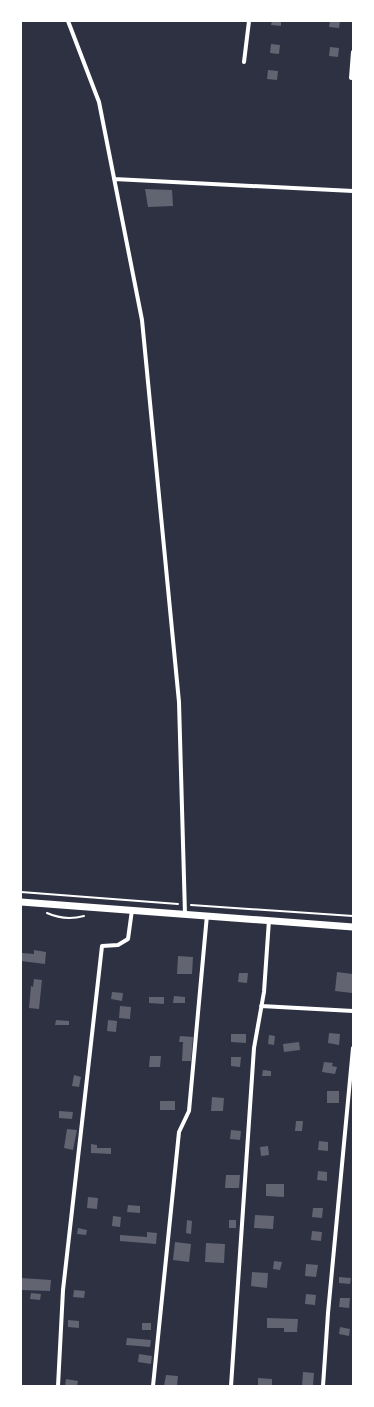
<svg xmlns="http://www.w3.org/2000/svg" width="374" height="1407" viewBox="0 0 374 1407" font-family="'Golos Text',sans-serif">
<style>
.building{fill:#626471}
.lines{fill:none;stroke-linecap:round;stroke-linejoin:round}
.path{stroke:#fff;stroke-width:2}
.minor{stroke:#fff;stroke-width:4}
.tertiary{stroke:#fff;stroke-width:7}
</style>
<rect width="100%" height="100%" fill="#2d3142"/>
<!-- building -->
<path class="building" d="M272,21H281V26L271,25Z
M330,21H340L339,28L329,27Z
M271,44L280,45L279,54L270,53Z
M330,47L339,48L338,57L329,56Z
M268,70L278,71L277,80L267,79Z
M145,189L172,190L173,206L148,207Z
M34,950L46,952L45,964L21,961L22,953L34,954Z
M178,956L193,957L192,974H177Z
M337,972L353,974L352,993L335,991Z
M239,973H248L247,983L238,982Z
M34,979L42,980L39,1009L29,1008L31,986L33,987Z
M112,992L123,993L122,1001L111,999Z
M174,996L185,997V1003H173Z
M149,997H164V1004L149,1003Z
M120,1006L131,1007L130,1019L119,1018Z
M56,1020L69,1021V1025H55Z
M108,1020L117,1021L116,1032L107,1031Z
M329,1033L340,1034L339,1045L328,1043Z
M231,1034H246V1043L231,1042Z
M269,1035L275,1036L274,1045L268,1044Z
M180,1036L193,1037L191,1061H182L183,1042H179Z
M299,1042L300,1050L284,1052L283,1044Z
M150,1056H161L160,1067H149Z
M231,1057H241L240,1067L231,1066Z
M324,1062L333,1063L332,1066L337,1067L335,1074L322,1072Z
M263,1070L271,1071V1076H262Z
M74,1075L81,1077L79,1087L72,1086Z
M327,1091H339V1103H327Z
M212,1097L224,1098L223,1111H211Z
M160,1101H175V1110H160Z
M59,1111L73,1112L72,1119L59,1118Z
M296,1121H303L302,1131H295Z
M67,1129L77,1130L73,1150L64,1148Z
M231,1130L241,1131L240,1140L230,1139Z
M319,1141L328,1142V1151L318,1150Z
M91,1144L97,1145V1148H111V1154L91,1153Z
M268,1146L269,1155L261,1156L260,1147Z
M318,1171L327,1172V1181L317,1180Z
M226,1175H240L239,1188H225Z
M266,1184H284V1197L266,1196Z
M88,1197L98,1198L97,1209L87,1208Z
M128,1205L140,1206V1213L127,1212Z
M313,1208H323L322,1218L312,1217Z
M255,1215L274,1216L273,1229L254,1228Z
M113,1216L121,1217L120,1227L112,1226Z
M187,1220L192,1221L191,1234L186,1233Z
M229,1220H236V1228H229Z
M78,1228L87,1230L86,1235L77,1234Z
M312,1231L322,1232L321,1241L311,1240Z
M147,1232L157,1233L156,1244L120,1241V1235L147,1237Z
M175,1242L191,1244L189,1262L173,1260Z
M206,1243L225,1244L224,1263L205,1262Z
M274,1261L282,1262L280,1270L273,1269Z
M306,1264L318,1265L316,1277L305,1276Z
M252,1272L268,1273L267,1288L251,1286Z
M339,1277L351,1278L350,1284L339,1283Z
M21,1278L51,1280L50,1291L21,1290Z
M74,1290L85,1291L84,1298L73,1297Z
M31,1293L41,1294L40,1300L30,1299Z
M306,1294L316,1295L315,1305L305,1304Z
M340,1298H350L349,1308L339,1307Z
M267,1318L298,1319L297,1332H284V1328H267Z
M68,1320L79,1321V1328L68,1327Z
M142,1323H151V1330H142Z
M340,1327L350,1329L349,1336L339,1334Z
M127,1338L151,1340L150,1347L126,1345Z
M139,1354L152,1356L151,1364L138,1362Z
M303,1372L314,1373L313,1386H302Z
M166,1375L178,1376L177,1386H164Z
M258,1378L272,1379V1386L258,1385Z
M66,1379L78,1381L77,1386H65Z"/>
<g class="lines">
<!-- path -->
<path class="path" d="M21,892L178,904
M191,905L353,916
M47,913C58,918 72,919 84,916"/>
<!-- minor -->
<path class="minor" d="M68,21L99,102L142,320L179,702L185,914
M244,62L249,21
M351,78L353,52
M114,179L353,191
M261,1006L353,1011
M58,1386L63,1290L102,946L118,945L128,939L132,910
M153,1386L179,1132L189,1111L207,915
M231,1386L254,1048L264,992L269,920
M323,1386L328,1313L353,1048"/>
<!-- tertiary -->
<path class="tertiary" d="M21,902L353,927"/>
</g>
<!-- border -->
<rect width="374" height="1407" fill="none" stroke="#ffffff" stroke-width="44"/>
</svg>
